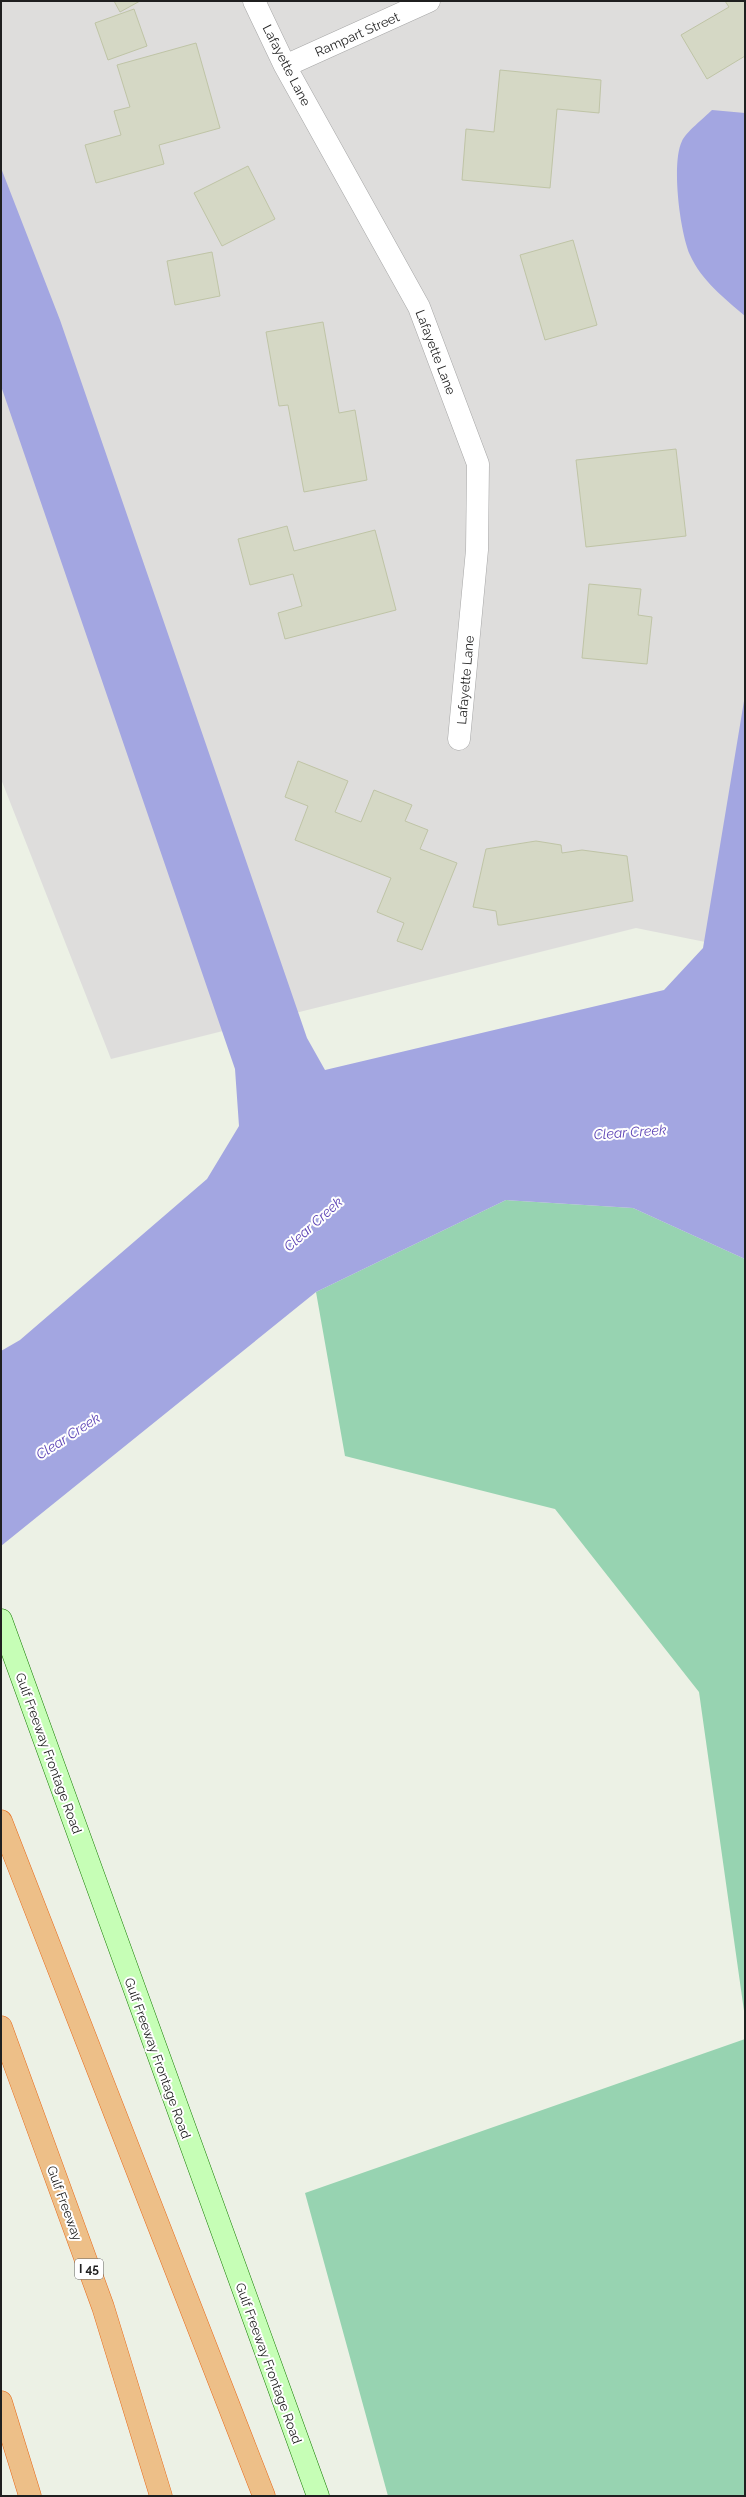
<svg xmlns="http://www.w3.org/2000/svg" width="746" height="2497" viewBox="0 0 746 2497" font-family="Raleway,sans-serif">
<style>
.residential{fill:#dedddc}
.forest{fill:#97d3b1}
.water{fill:#a3a6e1}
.building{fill:#d5d8c5;stroke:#bfc4a6}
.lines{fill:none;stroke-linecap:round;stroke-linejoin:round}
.street-casing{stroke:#a6a6a6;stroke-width:23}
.secondary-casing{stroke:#157d00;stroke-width:23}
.highway-casing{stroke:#e7691a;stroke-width:23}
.street{stroke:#fff;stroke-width:22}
.secondary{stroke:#c6feb6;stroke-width:22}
.highway{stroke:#edbf88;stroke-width:22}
.labels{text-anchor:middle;stroke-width:4;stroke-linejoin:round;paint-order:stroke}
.shield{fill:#fff;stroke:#626262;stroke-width:1}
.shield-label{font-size:12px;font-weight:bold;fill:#1f1f1f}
.street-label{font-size:13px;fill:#1f1f1f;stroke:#fff}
.water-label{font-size:14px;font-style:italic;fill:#5e45b6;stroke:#fff}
</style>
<rect width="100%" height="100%" fill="#ecf1e5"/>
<!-- residential -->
<path class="residential" d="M1,1H745V950L636,928L111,1059L1,779Z"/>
<!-- forest -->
<path class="forest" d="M506,1200L633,1208L745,1259V2018L699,1692L555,1509L345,1456L316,1292Z
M745,2039V2496H388L305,2193Z"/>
<!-- water -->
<path class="water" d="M712,110L745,113V316C725,299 701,280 690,255C680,232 671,163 682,141C686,132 704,118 712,110Z
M1,168L60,320L307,1038L325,1070L664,990L703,948L745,695V1259L633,1208L506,1200L316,1292L1,1546V1351L20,1340L207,1179L239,1126L235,1069L1,386Z"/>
<!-- building -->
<path class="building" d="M114,1H140L120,12Z
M725,1H745V56L707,79L681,35L729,7Z
M134,9L147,46L108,60L95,23Z
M196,43L220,128L159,145L164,164L96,183L85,145L121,135L114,111L130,107L117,65Z
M500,70L601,80L599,113L557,109L550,188L462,180L466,129L494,132Z
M248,166L275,219L222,246L194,193Z
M573,240L597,325L545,340L520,255Z
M212,252L220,296L175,305L167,261Z
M323,322L339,413L355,410L367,480L304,492L288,405L279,406L266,332Z
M676,449L686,536L586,547L576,460Z
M287,526L294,551L375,530L396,610L285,639L278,613L302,606L293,574L250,585L238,539Z
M589,584L641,589L638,615L652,617L647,664L582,658Z
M298,761L348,781L335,812L361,822L374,790L412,805L405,821L428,830L420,849L457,863L422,950L397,941L404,923L377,912L391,878L295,840L308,806L285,797Z
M536,841L561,845L562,853L582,850L627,856L633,901L501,925H498L496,911L473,907L486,849Z"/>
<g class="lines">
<defs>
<path id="street" d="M254,1L285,66L419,307L478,464L477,550L459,739
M285,66L429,1"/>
<path id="secondary" d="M1,1620L318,2496"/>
<path id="highway" d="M1,1821L264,2496
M1,2027L103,2307L161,2496
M1,2402L30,2496"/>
</defs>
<!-- street casing -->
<use href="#street" class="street-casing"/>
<!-- secondary casing -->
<use href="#secondary" class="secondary-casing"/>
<!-- highway casing -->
<use href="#highway" class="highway-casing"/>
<!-- street -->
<use href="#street" class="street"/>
<!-- secondary -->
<use href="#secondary" class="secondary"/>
<!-- highway -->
<use href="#highway" class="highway"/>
</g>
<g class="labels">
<!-- shield labels -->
<rect class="shield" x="75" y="2259" width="28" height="20" rx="3"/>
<g class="shield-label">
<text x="89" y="2273">I 45</text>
</g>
<!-- street labels -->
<g class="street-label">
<text transform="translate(357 34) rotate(-24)" y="5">Rampart Street</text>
<text transform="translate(287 65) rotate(63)" y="5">Lafayette Lane</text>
<text transform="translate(436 352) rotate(69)" y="5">Lafayette Lane</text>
<text transform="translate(465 680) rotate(-85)" y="5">Lafayette Lane</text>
<text transform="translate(49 1753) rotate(70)" y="5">Gulf Freeway Frontage Road</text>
<text transform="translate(158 2058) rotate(70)" y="5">Gulf Freeway Frontage Road</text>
<text transform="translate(65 2203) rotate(70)" y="5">Gulf Freeway</text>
<text transform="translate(269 2363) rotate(70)" y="5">Gulf Freeway Frontage Road</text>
</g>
<!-- water labels -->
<g class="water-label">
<text transform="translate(630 1132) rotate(-4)" y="5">Clear Creek</text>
<text transform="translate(313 1224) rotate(-42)" y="5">Clear Creek</text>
<text transform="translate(68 1436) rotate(-33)" y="5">Clear Creek</text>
</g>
</g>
<!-- border -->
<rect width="746" height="2497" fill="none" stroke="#1f1f1f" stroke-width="4"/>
</svg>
